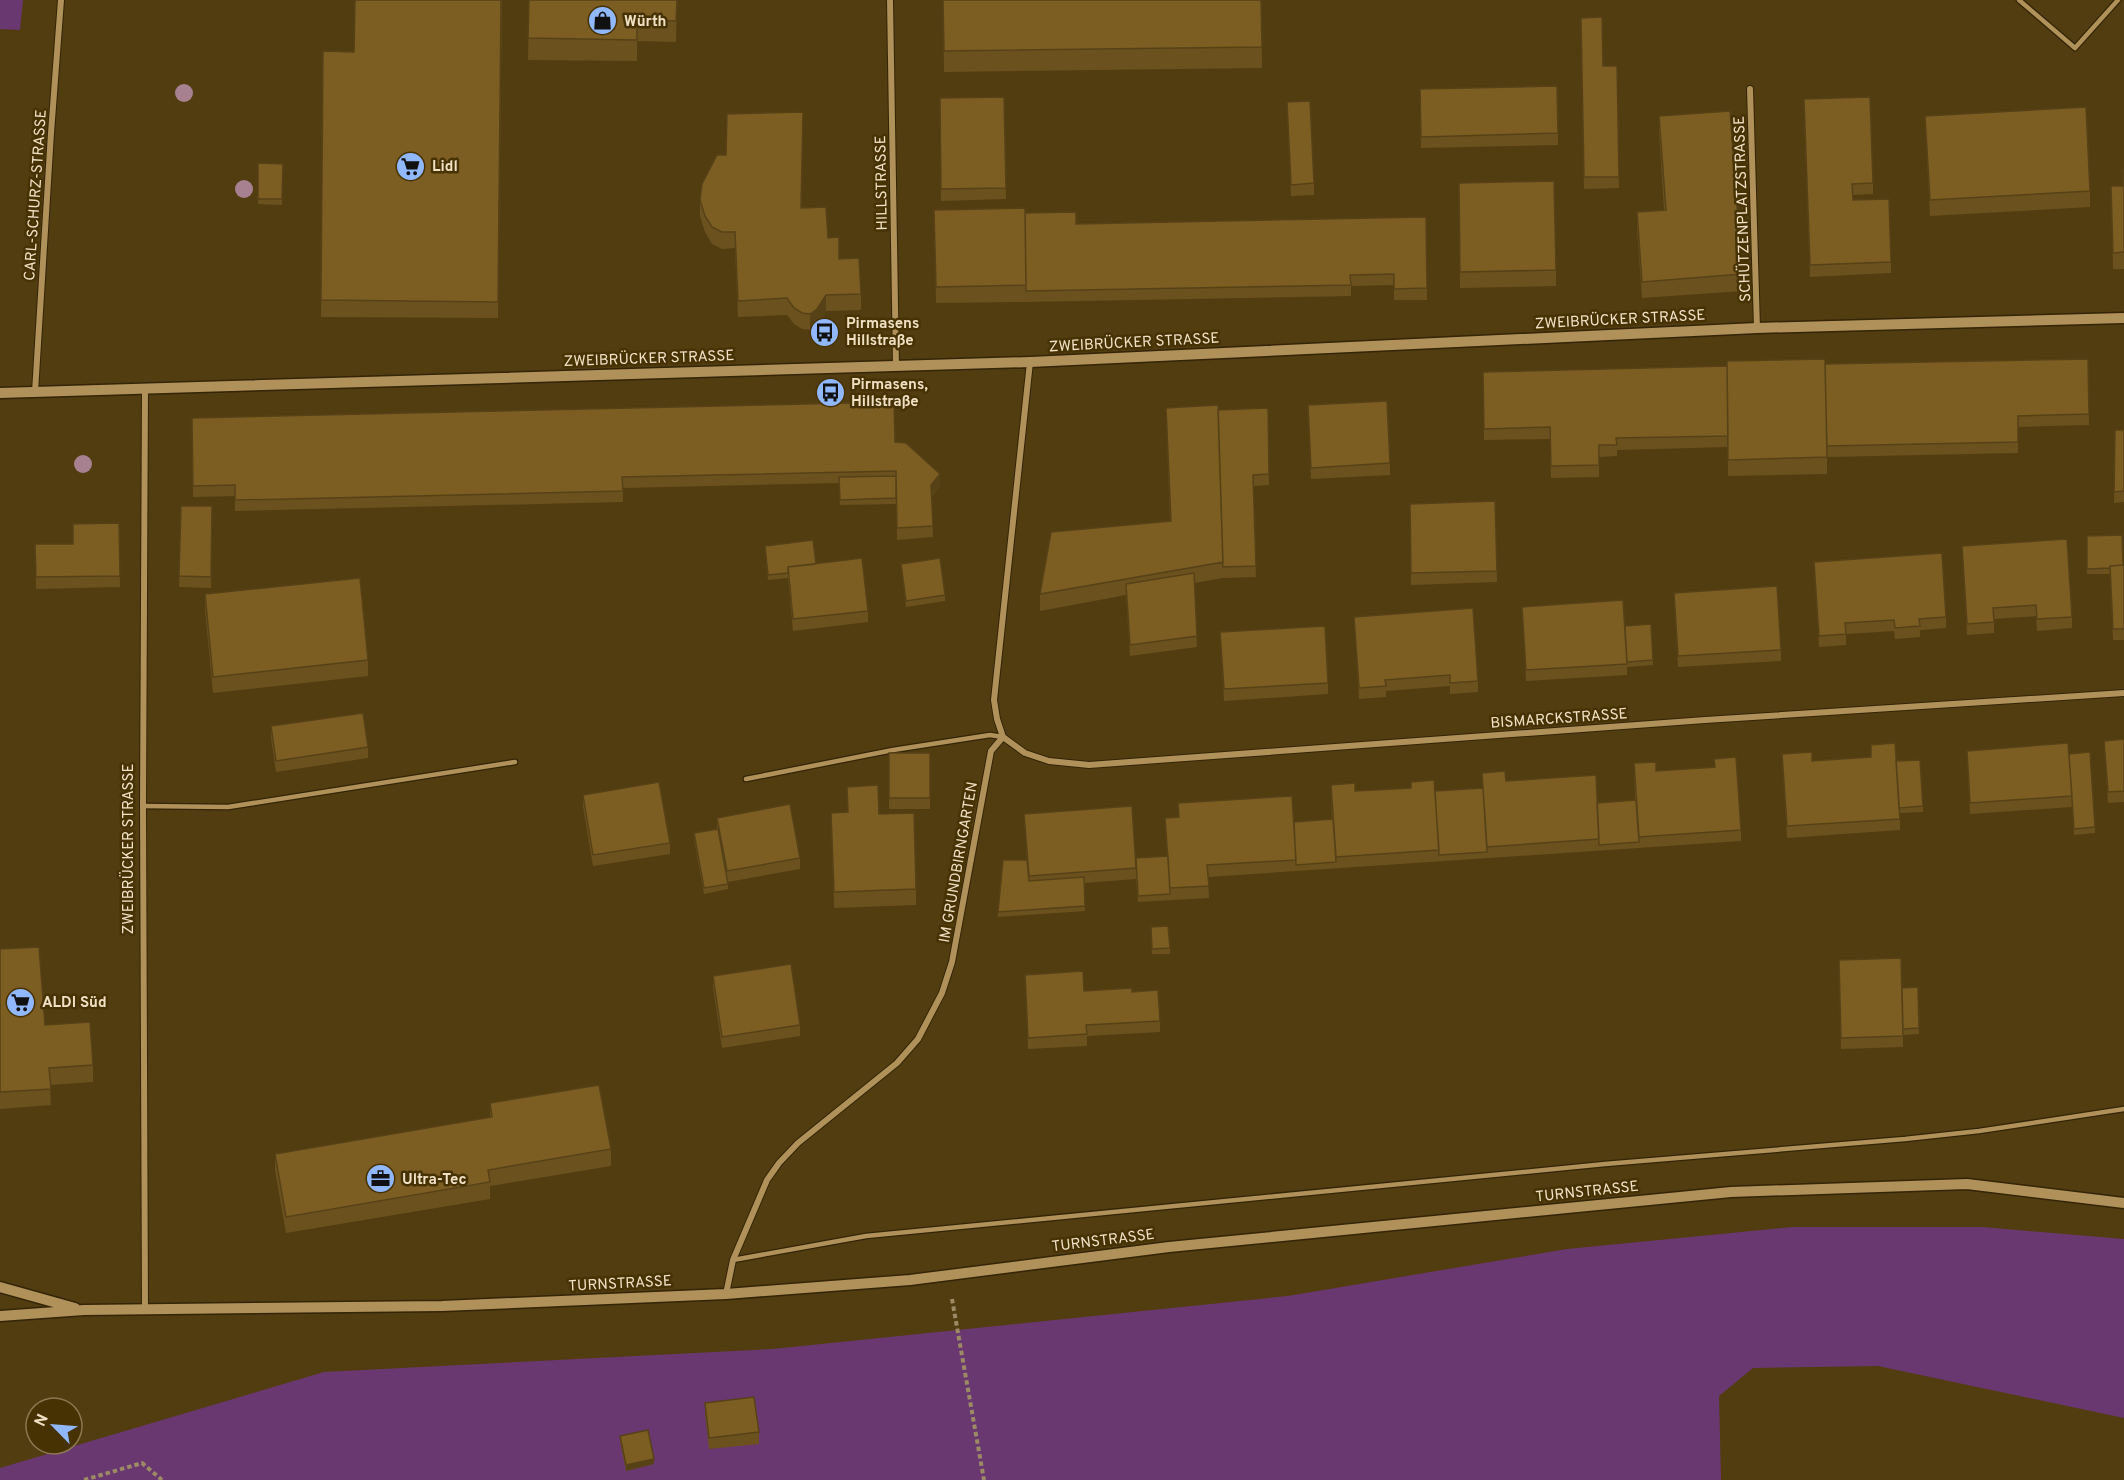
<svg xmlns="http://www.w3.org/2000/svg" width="2124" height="1480" viewBox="0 0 2124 1480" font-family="Overpass,sans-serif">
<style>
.green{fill:#693871}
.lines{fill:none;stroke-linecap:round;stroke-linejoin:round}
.service-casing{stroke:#332506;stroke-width:7}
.minor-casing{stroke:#332506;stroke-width:8}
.tertiary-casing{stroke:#332506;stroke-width:13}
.path{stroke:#9c8a65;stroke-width:4;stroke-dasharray:4.5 3;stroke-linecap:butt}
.service{stroke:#af9159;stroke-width:4.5}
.minor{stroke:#af9159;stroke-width:6}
.tertiary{stroke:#af9159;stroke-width:10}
.tree{fill:#a88190}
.wall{fill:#6b511e}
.shaded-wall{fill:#574218}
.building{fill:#7c5e23;stroke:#574218;stroke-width:1.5}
.labels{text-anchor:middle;stroke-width:5;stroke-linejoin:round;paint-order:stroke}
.poi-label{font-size:15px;font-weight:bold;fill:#f1e1c4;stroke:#473204;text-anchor:start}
.street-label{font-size:15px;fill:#f1e1c4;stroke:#473204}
</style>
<rect width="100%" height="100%" fill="#523d11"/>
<!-- green -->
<path class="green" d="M0,0H23L20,30L0,29Z
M1793,1227H1982L2124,1239V1418L1878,1366L1753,1368L1719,1396L1721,1480H0V1468L324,1372L773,1349L1288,1296L1567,1249Z"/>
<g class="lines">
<defs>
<path id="service" d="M2019,0L2075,48L2118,0
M746,779L893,750L990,735L1003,737
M143,806L228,807L515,762
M733,1260L866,1236L1605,1164L1905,1139L1979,1131L2124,1109"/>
<path id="minor" d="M890,0L896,365
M1750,89L1757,328
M145,388L143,806L145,1311
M35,392L51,133L61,0
M1003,737L1025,753L1049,761L1089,765L1705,720L2124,693
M1003,737L997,719L994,700L1030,362
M726,1294L733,1260L767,1180L779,1163L798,1143L897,1063L918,1039L942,993L952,962L991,751L1003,737"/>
<path id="tertiary" d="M0,393L1030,362L1757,328L2124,318
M0,1287L75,1308
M0,1316L84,1310L442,1306L726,1294L910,1280L1169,1247L1731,1192L1967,1184L2124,1203"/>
</defs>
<!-- service casing -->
<use href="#service" class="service-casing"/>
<!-- minor casing -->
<use href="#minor" class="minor-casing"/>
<!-- tertiary casing -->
<use href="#tertiary" class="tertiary-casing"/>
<!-- path -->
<path class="path" d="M952,1299L984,1480
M84,1480L142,1463L162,1480"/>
<!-- service -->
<use href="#service" class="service"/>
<!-- minor -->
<use href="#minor" class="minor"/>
<!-- tertiary -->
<use href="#tertiary" class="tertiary"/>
</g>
<!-- trees -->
<g class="tree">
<circle cx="184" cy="93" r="9"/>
<circle cx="244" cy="189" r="9"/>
<circle cx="83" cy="464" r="9"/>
</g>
<!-- wall -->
<path class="wall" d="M502,0L498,318L321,317L323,51L354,52Z
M529,0H677L676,42L637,41V61L528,60Z
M943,0H1261L1262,68L944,72Z
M1581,18L1603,66H1617L1619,188L1584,189Z
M1420,89L1558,133V145L1421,148Z
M1004,97L1006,199L941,201L940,98Z
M1287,102L1314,183V195L1291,196Z
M1804,110L1873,183V194L1852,195L1853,200L1891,262V273L1810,277Z
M1659,116L1742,274V291L1642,298L1637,229V212L1664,210L1659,132Z
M1925,116L2090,191V207L1930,216Z
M803,128L801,208L828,238L861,294V310L826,311L817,325L810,330L802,329L794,324L787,315L738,317L735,248L722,249L712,244L705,232L700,216V200L726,155Z
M258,163L283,164L282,205L258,204Z
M2124,170V269H2113L2111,186H2123Z
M1459,183L1556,270V286L1460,288Z
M934,210L1025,213L1076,224L1426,217L1427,300H1394V285L1351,286V296L1026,302L936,303Z
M2088,359L2089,425L2018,427V453L1827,457V474L1728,476V439V447L1617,450V456L1599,457V477L1551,478L1550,439L1484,440L1483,372Z
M1308,405L1390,463V475L1311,479Z
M1166,408L1218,410L1268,408L1269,485L1253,486L1256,577L1223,578L1194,583L1197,647L1130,656L1126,595L1040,611V594L1170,521Z
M192,418L895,442L940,485L932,496L933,537L897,540L896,486V504L840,505L839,483L623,488V502L235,511V496L193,497Z
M2115,430H2124V502L2114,503Z
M1495,501L1497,582L1411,585L1410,504Z
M181,506H212L211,588L179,587Z
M119,523L120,587L36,589L35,544H73Z
M2087,536L2123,565H2124V640H2113L2110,574H2087Z
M765,546L816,564L868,611V622L793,631L788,578L768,580Z
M1962,546L2072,617V628L2037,631L2036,616L1994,619V633L1967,635Z
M1814,562L1946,617V628L1920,630V637L1895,639L1894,631L1846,634V645L1819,647Z
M901,564L945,595V601L906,607Z
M1674,593L1781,650V661L1678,667Z
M205,594L368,660V676L213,693L205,610Z
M1522,607L1625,626L1653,660V665L1627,667V675L1526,681Z
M1354,617L1478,681V692L1450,694V686L1386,691V697L1359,699Z
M1220,632L1328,683V694L1224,701Z
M271,726L368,747V758L276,772L271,738Z
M2124,739V802L2108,803L2104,741Z
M1871,745L1896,761L1923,806V812L1900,813V830L1787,838L1782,754L1812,761L1871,757Z
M1967,751L2069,754L2095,827V833L2074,835L2072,802V807L1970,814Z
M889,753H930V809H889Z
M1634,763L1656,771L1741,830V841L1208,877L1209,898L1138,902L1136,879L1084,883L1085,911L998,917V912L1027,860L1024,814L1136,858L1167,856L1165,818L1179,817L1178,803L1294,822L1332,819L1331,785L1355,791L1411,788V782L1435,791L1483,788L1482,773L1506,781L1597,803L1635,800Z
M583,795L670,843V854L593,866L583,806Z
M831,813L879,814L916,889V905L834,908Z
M717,818L800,858V869L728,882V889L704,894L694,839V833L717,829Z
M1151,927L1170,948V954H1152Z
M0,949L45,1025L93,1065V1082L50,1085L51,1105L0,1109Z
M1839,960L1902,988L1918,987L1919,1034L1903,1035V1047L1841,1049Z
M1025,975L1084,991L1132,992L1160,1021V1032L1087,1036V1046L1028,1049Z
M713,976L800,1025V1036L722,1048L713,987Z
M490,1103L611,1149V1166L490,1186V1199L286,1233L275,1170V1154L490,1117Z
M705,1403L759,1432V1444L709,1449L705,1414Z
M620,1436L654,1464L626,1471L620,1442Z"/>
<!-- shaded-wall -->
<path class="shaded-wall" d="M826,295V311L817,325L810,330V314Z
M940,474V485L931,496V485Z
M654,1459V1464L626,1471V1465Z"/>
<!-- building -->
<path class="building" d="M355,0H501L498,302L321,300L323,51L354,52Z
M529,0H677L676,21L637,20V40L528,38Z
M943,0H1261L1262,47L944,51Z
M1602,17L1603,66H1617L1619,177H1584L1581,18Z
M1557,86L1558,133L1421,137L1420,89Z
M1004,97L1006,188L941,189L940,98Z
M1870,97L1873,183L1852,184L1853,200L1889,199L1891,262L1810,265L1804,99Z
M1310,101L1314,183L1291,185L1287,102Z
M2086,107L2090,191L1930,200L1925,116Z
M1730,111L1742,274L1642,282L1637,212L1666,210L1659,116Z
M803,112L801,208L826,207L828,238L839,237V259L859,258L861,294L826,295L817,309L810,314L802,313L794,308L787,298L738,301L735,232H722L712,227L705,216L700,200L702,184L717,155H726L727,114Z
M258,163L283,164L282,199H258Z
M2123,170H2124V186H2123Z
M1554,181L1556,270L1460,272L1459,183Z
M2111,186H2124V252L2113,253Z
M1025,208L1026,285L936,287L934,210Z
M1076,212V224L1426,217L1427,288L1394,289V274L1350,275L1351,285L1026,291L1025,213Z
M1825,359L1827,457L1728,460L1727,361Z
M2088,359L2089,414L2018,416V442L1827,446L1825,364Z
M1727,366L1728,436L1616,438L1617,445H1599V465L1551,466L1550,427L1484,429L1483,372Z
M1387,401L1390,463L1311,468L1308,405Z
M894,402L895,442L906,443L940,474L931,485L933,526L897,528L896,471L622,477L623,491L288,499L235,500V485L193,486L192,418Z
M1218,405L1223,562L1040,594L1051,532L1171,521L1166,408Z
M1268,408L1269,474L1253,475L1256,566L1223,567L1218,410Z
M2115,430H2124V491L2114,492Z
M896,476V498L840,500L839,477Z
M1495,501L1497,571L1411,573L1410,504Z
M181,506H212L211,577L179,576Z
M119,523L120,576L36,577L35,544H73V524Z
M2122,535L2123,565L2110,566V568L2087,569V536Z
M2067,539L2072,617L2037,619L2036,605L1993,608L1994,622L1967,624L1962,546Z
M813,540L816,564L788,567V573L768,575L765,546Z
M1942,553L1946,617L1919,619L1920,626L1895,628L1894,620L1845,623L1846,634L1819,636L1814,562Z
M862,558L868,611L793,619L788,567Z
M940,558L945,595L906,601L901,564Z
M2124,565V629H2113L2110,566Z
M1194,573L1197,636L1130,645L1126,584Z
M360,578L368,660L213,677L205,594Z
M1777,586L1781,650L1678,656L1674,593Z
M1623,600L1627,664L1526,670L1522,607Z
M1473,608L1478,681L1450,683V675L1385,680L1386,686L1359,688L1354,617Z
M1651,624L1653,660L1627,662L1625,626Z
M1325,626L1328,683L1224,689L1220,632Z
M363,713L368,747L276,761L271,726Z
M2124,739V791L2108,792L2104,741Z
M1895,743L1900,819L1787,826L1782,754L1812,752V761L1871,757V745Z
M2068,743L2072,796L1970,803L1967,751Z
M2090,752L2095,827L2074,829L2069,754Z
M889,753H930V798H889Z
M1736,757L1741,830L1639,837L1634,763L1656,762V771L1715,767L1714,759Z
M1920,760L1923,806L1899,808L1896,761Z
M1505,771L1506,781L1596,775L1599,839L1487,847L1482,773Z
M1434,780L1439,850L1336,857L1331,785L1355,783V791L1411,788V782Z
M659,782L670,843L593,855L583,795Z
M878,785L879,814L914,813L916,889L834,892L831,813L848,812L847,787Z
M1483,788L1487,852L1439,855L1435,791Z
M1292,796L1296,860L1207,865L1209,886L1170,888L1165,818L1179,817L1178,803Z
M1636,800L1639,842L1599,845L1597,803Z
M790,804L800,858L727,871L717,818Z
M1132,806L1136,868L1029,876L1024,814Z
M1333,819L1336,862L1296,865L1294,822Z
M718,829L728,884L704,888L694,833Z
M1168,856L1170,894L1138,896L1136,858Z
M1003,860H1027L1029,881L1084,877L1085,906L998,912Z
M1168,926L1170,948L1152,949L1151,927Z
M39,947L45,1025L90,1022L93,1065L49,1068L51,1089L0,1092V949Z
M1901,958L1903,1036L1841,1038L1839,960Z
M791,964L800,1025L722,1037L713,976Z
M1083,971L1084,991L1132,988V992L1158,990L1160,1021L1086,1025L1087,1034L1028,1038L1025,975Z
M1918,987L1919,1028L1903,1029L1902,988Z
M599,1085L611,1149L488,1170L490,1182L286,1217L275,1154L492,1117L490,1103Z
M754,1397L759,1432L709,1438L705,1403Z
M648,1430L654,1459L626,1465L620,1436Z"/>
<!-- icons -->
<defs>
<symbol id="shop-disc" viewBox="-11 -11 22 22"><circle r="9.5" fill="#91b8fd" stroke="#473204"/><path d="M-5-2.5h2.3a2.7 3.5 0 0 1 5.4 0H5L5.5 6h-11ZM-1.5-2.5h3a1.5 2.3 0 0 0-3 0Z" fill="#111"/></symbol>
<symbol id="supermarket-disc" viewBox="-11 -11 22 22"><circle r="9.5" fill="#91b8fd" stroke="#473204"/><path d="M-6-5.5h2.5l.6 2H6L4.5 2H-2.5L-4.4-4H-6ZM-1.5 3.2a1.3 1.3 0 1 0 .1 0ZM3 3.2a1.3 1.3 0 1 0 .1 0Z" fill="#111"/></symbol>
<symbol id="bus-disc" viewBox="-11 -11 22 22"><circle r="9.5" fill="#91b8fd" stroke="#473204"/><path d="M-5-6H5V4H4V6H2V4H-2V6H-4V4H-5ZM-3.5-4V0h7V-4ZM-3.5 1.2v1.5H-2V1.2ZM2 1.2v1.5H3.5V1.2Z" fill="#111"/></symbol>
<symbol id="office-disc" viewBox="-11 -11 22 22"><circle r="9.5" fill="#91b8fd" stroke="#473204"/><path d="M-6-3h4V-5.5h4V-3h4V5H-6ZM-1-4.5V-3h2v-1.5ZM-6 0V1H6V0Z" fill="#111"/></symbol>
</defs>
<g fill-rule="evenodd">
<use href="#shop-disc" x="586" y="4" width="33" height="33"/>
<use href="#supermarket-disc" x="394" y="150" width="33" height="33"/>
<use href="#bus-disc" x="808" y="316" width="33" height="33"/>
<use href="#bus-disc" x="814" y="376" width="33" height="33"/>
<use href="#supermarket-disc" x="4" y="986" width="33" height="33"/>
<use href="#office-disc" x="364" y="1162" width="33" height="33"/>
</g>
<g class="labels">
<!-- poi labels -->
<g class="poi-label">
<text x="624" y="26">Würth</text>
<text x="432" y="171">Lidl</text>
<text x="846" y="328">Pirmasens<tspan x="846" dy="17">Hillstraße</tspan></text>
<text x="851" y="389">Pirmasens,<tspan x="851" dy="17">Hillstraße</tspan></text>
<text x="42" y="1007">ALDI Süd</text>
<text x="402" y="1184">Ultra-Tec</text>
</g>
<!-- street labels -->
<g class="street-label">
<text transform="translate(881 183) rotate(-91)" y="5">HILLSTRASSE</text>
<text transform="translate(35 195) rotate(-86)" y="5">CARL-SCHURZ-STRASSE</text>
<text transform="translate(1742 209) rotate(-92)" y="5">SCHÜTZENPLATZSTRASSE</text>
<text transform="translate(1620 319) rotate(-3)" y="5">ZWEIBRÜCKER STRASSE</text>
<text transform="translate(1134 342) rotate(-3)" y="5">ZWEIBRÜCKER STRASSE</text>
<text transform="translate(649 358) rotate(-2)" y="5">ZWEIBRÜCKER STRASSE</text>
<text transform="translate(1559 718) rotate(-4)" y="5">BISMARCKSTRASSE</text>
<text transform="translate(128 849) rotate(-90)" y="5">ZWEIBRÜCKER STRASSE</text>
<text transform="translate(958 862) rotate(-80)" y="5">IM GRUNDBIRNGARTEN</text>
<text transform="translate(1587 1191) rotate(-6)" y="5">TURNSTRASSE</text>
<text transform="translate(1103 1240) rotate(-7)" y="5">TURNSTRASSE</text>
<text transform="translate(620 1283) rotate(-3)" y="5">TURNSTRASSE</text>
</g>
</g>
<!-- north arrow -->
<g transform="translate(54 1426) rotate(295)"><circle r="28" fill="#473204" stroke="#8b7851" stroke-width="1.5"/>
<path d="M0-4.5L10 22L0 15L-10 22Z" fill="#91b8fd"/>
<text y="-9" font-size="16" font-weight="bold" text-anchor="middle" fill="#f1e1c4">N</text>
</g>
</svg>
